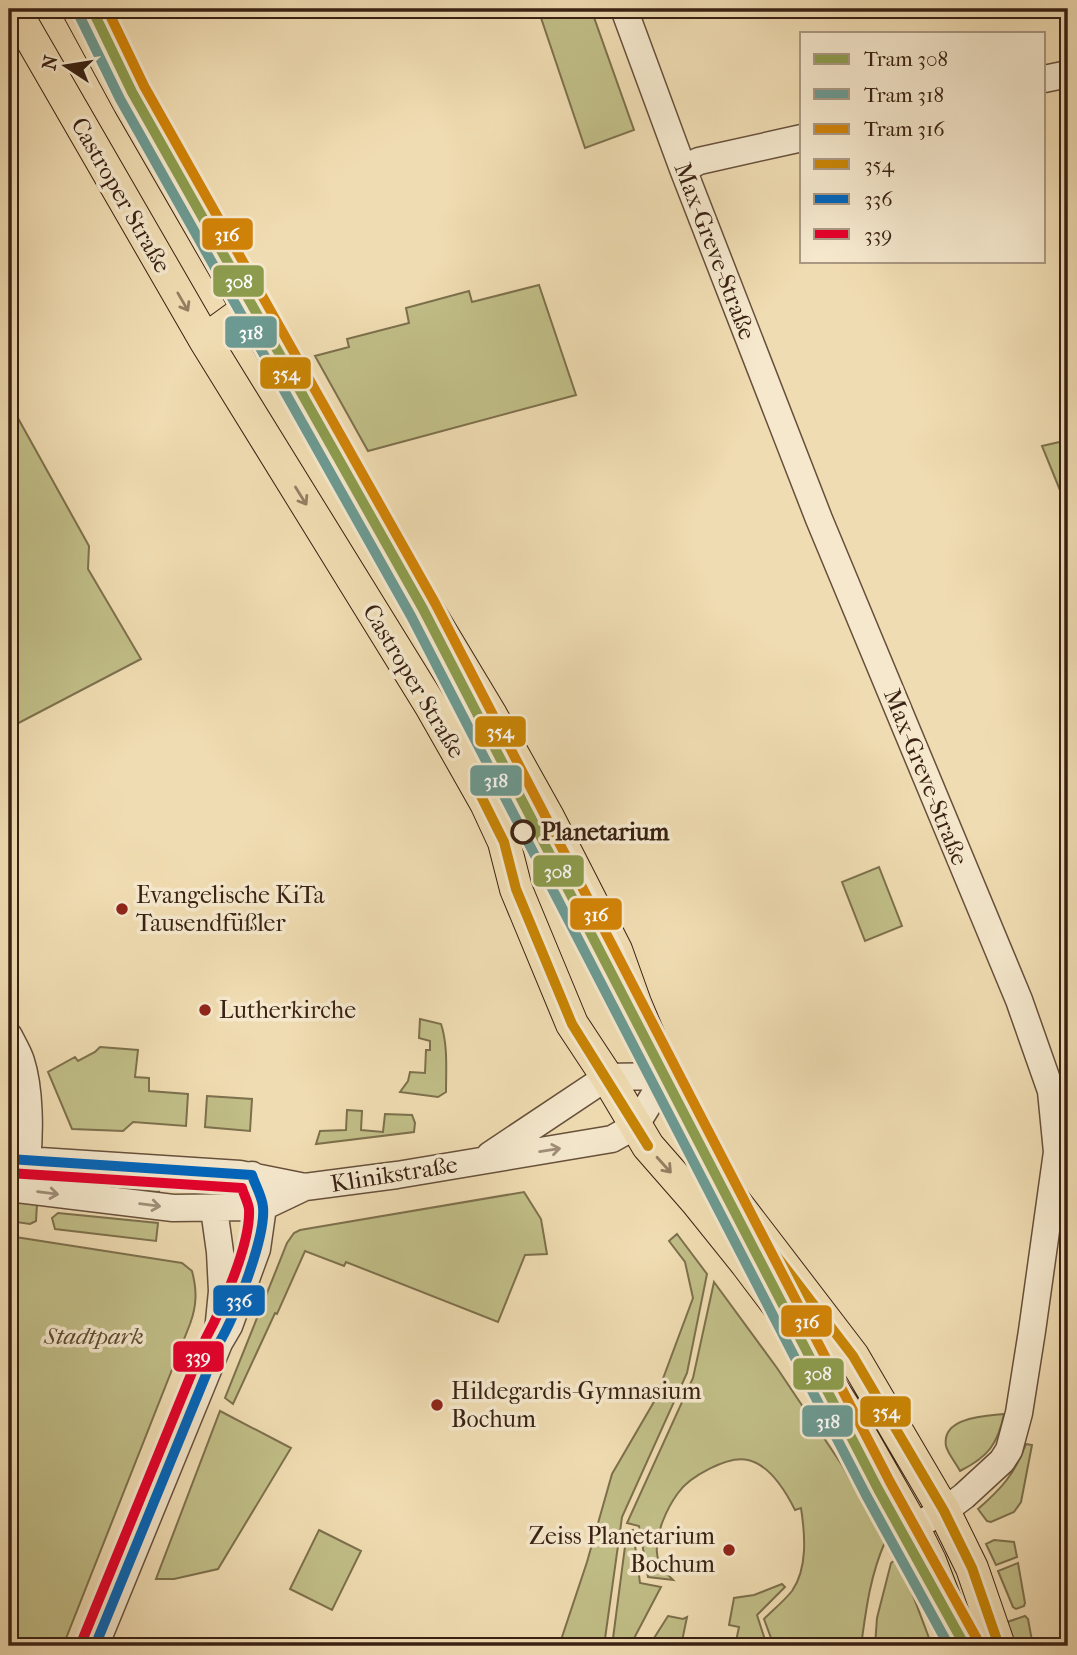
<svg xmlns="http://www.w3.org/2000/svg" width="1077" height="1655" viewBox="0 0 1077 1655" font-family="'IM FELL French Canon',serif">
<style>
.green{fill:#c1be87;stroke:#7d704d;stroke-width:2}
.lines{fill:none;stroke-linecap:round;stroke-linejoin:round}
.minor-casing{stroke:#67503b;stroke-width:29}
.major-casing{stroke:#392113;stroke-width:34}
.minor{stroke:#f5e8cd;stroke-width:26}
.major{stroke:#f0dcb2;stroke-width:32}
.bus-1-casing{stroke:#f5e8cd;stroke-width:16}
.bus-2-casing{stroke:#f5e8cd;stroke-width:16}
.bus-3-casing{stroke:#f5e8cd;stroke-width:16}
.bus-1{stroke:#c88505;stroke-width:10}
.bus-2{stroke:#0065bd;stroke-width:10}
.bus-3{stroke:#e4002b;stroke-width:10}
.tram-1-casing{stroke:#f5e8cd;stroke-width:16}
.tram-2-casing{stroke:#f5e8cd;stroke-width:16}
.tram-3-casing{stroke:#f5e8cd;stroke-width:16}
.tram-1{stroke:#8c9c4d;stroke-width:10}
.tram-2{stroke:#6c9a92;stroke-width:10}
.tram-3{stroke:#d18308;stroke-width:10}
.oneway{stroke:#947e62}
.oneway2{stroke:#a08e79}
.stop-dot{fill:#f5e8cd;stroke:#392113;stroke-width:3.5}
.poi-dot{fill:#8f2418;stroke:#f5e8cd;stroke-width:2.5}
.labels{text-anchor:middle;stroke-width:7;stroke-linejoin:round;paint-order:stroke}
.street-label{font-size:24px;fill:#392113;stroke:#f5e8cd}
.stop-label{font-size:24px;font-weight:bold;fill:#392113;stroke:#f5e8cd;text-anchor:start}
.poi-label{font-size:24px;fill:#392113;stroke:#f5e8cd;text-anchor:start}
.park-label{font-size:24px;font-style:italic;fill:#5b4830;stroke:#f5e8cd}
.line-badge{stroke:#f5e8cd;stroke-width:2.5}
.badge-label{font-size:19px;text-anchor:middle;font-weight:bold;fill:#fff}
</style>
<rect width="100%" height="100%" fill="#f0dcb2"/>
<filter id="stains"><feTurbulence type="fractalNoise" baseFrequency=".00286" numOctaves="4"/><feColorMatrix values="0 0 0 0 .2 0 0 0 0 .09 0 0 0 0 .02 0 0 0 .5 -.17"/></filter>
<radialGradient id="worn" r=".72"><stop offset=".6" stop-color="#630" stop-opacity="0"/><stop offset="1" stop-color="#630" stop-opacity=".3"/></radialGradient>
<!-- green -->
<path class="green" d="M538,9H591L634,130L585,148Z
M539,285L576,395L368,451L315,356L349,347L347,339L409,323L406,308L469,291L472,302Z
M9,402L89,546L88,569L141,659L9,728Z
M1068,440V510L1042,446Z
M879,867L902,926L865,941L842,882Z
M420,1019L441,1024C448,1045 446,1070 446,1092L438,1097L400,1092L408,1081L410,1072L425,1073L426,1050H430V1041L419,1038Z
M100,1047L138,1050L135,1077L149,1078V1091L188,1094L186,1126L133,1122L123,1131L72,1129L48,1072L75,1057L78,1061L95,1052Z
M207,1096L252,1099L250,1131L205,1127Z
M347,1110L362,1111L361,1130L383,1132L385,1114L412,1115L415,1123L414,1132L316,1144L320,1131L346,1130Z
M57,1176L160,1184L159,1192L56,1185Z
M524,1192L541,1219L547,1254L525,1255L498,1322L346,1262L344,1266L305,1251L277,1314L275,1313L233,1404L225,1398L287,1243L294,1233L300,1230Z
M9,1201L37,1204L36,1221L30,1224L9,1221Z
M58,1213L158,1223L156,1241L55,1229L52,1218Z
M677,1234L707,1274L687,1373L622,1517L604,1646H559L587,1562L612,1474L655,1400L693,1298L685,1262L669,1241Z
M9,1236L182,1263L192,1271C197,1290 197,1305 190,1324L63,1646H9Z
M714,1282L777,1368L842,1465L885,1542C870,1576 866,1610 861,1646H774L764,1619C773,1610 784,1601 792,1591C808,1568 805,1534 801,1508L795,1510C786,1492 770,1465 748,1460C728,1455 689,1477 678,1493C667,1508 655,1534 657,1553C658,1565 665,1572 673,1580L648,1577L639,1526L627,1523L693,1378Z
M220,1411L291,1448L218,1569L174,1579H156Z
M1004,1414C998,1444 988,1457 960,1471C956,1463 948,1454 946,1446C941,1417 986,1416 1004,1414Z
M1026,1444L1032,1445L1021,1502L1014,1512L991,1522L987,1521L978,1509C1001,1489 1015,1474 1026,1444Z
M319,1530L361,1551L332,1610L290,1589Z
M633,1530L640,1583L661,1587L630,1646H612L627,1531Z
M994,1540L1014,1542L1017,1557L996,1565L986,1544Z
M899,1557V1558L932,1646H875L877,1618L891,1563Z
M1018,1563L1025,1603L1024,1606L1016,1609L1013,1607L998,1571Z
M782,1584L785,1587L757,1615L767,1646H735L739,1627L729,1625L734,1598L754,1595Z
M668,1616L683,1619L687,1617L681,1646H649Z
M1025,1616L1028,1619L1033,1646H1011L1004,1623Z"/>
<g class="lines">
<defs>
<path id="minor" d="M624,9L683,169L819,519L1019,1000L1051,1091L1057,1152L1032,1331L1019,1413L1009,1450L1002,1461L964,1496L944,1511L913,1527
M1044,79L1068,74
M683,169L699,161L802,138
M9,1036C13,1044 18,1052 21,1061C30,1089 30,1132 27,1160
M490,1155L607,1077L666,1076
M9,1159L240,1174L305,1187
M9,1188L173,1208L263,1207L305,1187L397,1175L612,1139L635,1126L666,1076
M214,1209L220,1252L222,1291L218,1332
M95,1646L219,1343L229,1326L257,1249L263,1207L252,1175"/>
<path id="major" d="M14,9L205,340L431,706L486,803L504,842L516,889L572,1024L607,1077L648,1146L697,1202L746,1263L783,1312L852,1420L913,1527L930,1561L963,1646
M78,9L129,103L270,347L491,715L548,817L616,950L635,1003L690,1134L729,1194L853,1356L944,1511L972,1568L999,1646
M205,340L249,308"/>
</defs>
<!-- minor casing -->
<use href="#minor" class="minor-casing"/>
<!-- major casing -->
<use href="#major" class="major-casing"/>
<!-- minor -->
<use href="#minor" class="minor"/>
<!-- major -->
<use href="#major" class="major"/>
<defs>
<path id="bus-1" d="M78,9L129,103L270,347L491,715L548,817L616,950L635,1003L690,1134L729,1194L853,1356L944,1511L972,1568L999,1646
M477,788L504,842L516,889L572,1024L648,1146"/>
<path id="bus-2" d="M9,1159L252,1175C255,1185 262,1196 263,1207C266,1237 235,1316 219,1343L95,1646"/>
<path id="bus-3" d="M9,1173L242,1188C244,1195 248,1202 249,1209C251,1243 222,1308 206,1338L82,1641"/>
</defs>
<!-- bus-1 casing -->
<use href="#bus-1" class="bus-1-casing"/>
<!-- bus-2 casing -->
<use href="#bus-2" class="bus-2-casing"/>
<!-- bus-3 casing -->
<use href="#bus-3" class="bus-3-casing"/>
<!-- bus-1 -->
<use href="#bus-1" class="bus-1"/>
<!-- bus-2 -->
<use href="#bus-2" class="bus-2"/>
<!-- bus-3 -->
<use href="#bus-3" class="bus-3"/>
<defs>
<path id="tram-1" d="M92,9L132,92L423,609L878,1489L965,1646"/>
<path id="tram-2" d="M79,15L120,99L411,616L866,1495L949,1646"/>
<path id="tram-3" d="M107,9L144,86L435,603L890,1482L977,1639"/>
</defs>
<!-- tram-1 casing -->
<use href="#tram-1" class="tram-1-casing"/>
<!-- tram-2 casing -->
<use href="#tram-2" class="tram-2-casing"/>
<!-- tram-3 casing -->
<use href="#tram-3" class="tram-3-casing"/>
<!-- tram-1 -->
<use href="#tram-1" class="tram-1"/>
<!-- tram-2 -->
<use href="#tram-2" class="tram-2"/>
<!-- tram-3 -->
<use href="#tram-3" class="tram-3"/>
</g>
<!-- one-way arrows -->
<defs><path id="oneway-shaft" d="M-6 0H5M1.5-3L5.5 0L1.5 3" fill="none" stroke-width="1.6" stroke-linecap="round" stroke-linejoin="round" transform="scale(1.75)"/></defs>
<g class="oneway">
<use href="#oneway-shaft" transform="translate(183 302) rotate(60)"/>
<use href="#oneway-shaft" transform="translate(301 496) rotate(58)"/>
<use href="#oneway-shaft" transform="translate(664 1165) rotate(48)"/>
</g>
<g class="oneway2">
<use href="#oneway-shaft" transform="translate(550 1150) rotate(-9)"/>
<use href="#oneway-shaft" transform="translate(48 1193) rotate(7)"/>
<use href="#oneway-shaft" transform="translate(150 1205) rotate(7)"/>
</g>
<!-- markers -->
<circle class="stop-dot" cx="523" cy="832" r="11"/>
<g class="poi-dot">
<circle cx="122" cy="909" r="7"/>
<circle cx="205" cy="1010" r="7"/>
<circle cx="437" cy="1405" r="7"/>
<circle cx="729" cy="1550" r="7"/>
</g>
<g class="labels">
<!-- street labels -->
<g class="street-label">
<text transform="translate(121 195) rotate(60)" y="8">Castroper Straße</text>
<text transform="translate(715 251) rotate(69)" y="8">Max-Greve-Straße</text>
<text transform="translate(414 681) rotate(59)" y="8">Castroper Straße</text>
<text transform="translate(926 777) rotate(68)" y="8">Max-Greve-Straße</text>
<text transform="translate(394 1174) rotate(-9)" y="8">Klinikstraße</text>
</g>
<!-- stop labels -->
<g class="stop-label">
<text x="541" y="840">Planetarium</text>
</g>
<!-- poi labels -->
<g class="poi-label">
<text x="136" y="903">Evangelische KiTa<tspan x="136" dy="28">Tausendfüßler</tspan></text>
<text x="219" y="1018">Lutherkirche</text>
<text x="451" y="1399">Hildegardis-Gymnasium<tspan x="451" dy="28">Bochum</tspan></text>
<text x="715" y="1544" text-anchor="end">Zeiss Planetarium<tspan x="715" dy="28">Bochum</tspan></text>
</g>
<!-- park labels -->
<g class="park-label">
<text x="94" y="1344">Stadtpark</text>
</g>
</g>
<g class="line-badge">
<rect x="201" y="217" width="53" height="34" rx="7" fill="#d18308"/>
<rect x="212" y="264" width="53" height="34" rx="7" fill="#8c9c4d"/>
<rect x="224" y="315" width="54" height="34" rx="7" fill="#6c9a92"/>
<rect x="259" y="356" width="53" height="34" rx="7" fill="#c88505"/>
<rect x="474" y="715" width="53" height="33" rx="7" fill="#c88505"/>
<rect x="469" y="764" width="54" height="33" rx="7" fill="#6c9a92"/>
<rect x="532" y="854" width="53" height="34" rx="7" fill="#8c9c4d"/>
<rect x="569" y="897" width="54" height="34" rx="7" fill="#d18308"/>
<rect x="212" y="1284" width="54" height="33" rx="7" fill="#0065bd"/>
<rect x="780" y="1304" width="53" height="34" rx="7" fill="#d18308"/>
<rect x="172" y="1340" width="53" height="33" rx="7" fill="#e4002b"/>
<rect x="792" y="1357" width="53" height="34" rx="7" fill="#8c9c4d"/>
<rect x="859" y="1395" width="53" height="33" rx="7" fill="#c88505"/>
<rect x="801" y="1404" width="53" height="34" rx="7" fill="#6c9a92"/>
</g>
<g class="badge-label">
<text x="227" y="241">316</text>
<text x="239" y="288">308</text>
<text x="251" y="339">318</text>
<text x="286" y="380">354</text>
<text x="500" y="738">354</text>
<text x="496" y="787">318</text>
<text x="558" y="878">308</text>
<text x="596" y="921">316</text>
<text x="239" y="1307">336</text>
<text x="807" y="1328">316</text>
<text x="198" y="1363">339</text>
<text x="818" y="1380">308</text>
<text x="886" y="1418">354</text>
<text x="828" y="1428">318</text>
</g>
<!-- margin -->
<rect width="1077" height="1655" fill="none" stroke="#f0dcb2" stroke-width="35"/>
<rect x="10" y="10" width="1056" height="1634" fill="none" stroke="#392113" stroke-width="3.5"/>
<rect x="18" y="18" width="1042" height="1620" fill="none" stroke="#392113" stroke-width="2"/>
<!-- legend -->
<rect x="800" y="32" width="245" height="231" fill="#f5e8cd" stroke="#aa9883" stroke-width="2"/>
<rect x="814" y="54" width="35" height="10" fill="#8c9c4d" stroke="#aa9883" stroke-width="2"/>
<text x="864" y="66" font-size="21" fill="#392113">Tram 308</text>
<rect x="814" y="89" width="35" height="10" fill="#6c9a92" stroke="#aa9883" stroke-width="2"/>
<text x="864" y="102" font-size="21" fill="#392113">Tram 318</text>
<rect x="814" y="124" width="35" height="10" fill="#d18308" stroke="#aa9883" stroke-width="2"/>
<text x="864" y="136" font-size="21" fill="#392113">Tram 316</text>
<rect x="814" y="159" width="35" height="10" fill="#c88505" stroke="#aa9883" stroke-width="2"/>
<text x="864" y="172" font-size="21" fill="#392113">354</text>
<rect x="814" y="194" width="35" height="10" fill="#0065bd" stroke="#aa9883" stroke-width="2"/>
<text x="864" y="206" font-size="21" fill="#392113">336</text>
<rect x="814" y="229" width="35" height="10" fill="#e4002b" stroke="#aa9883" stroke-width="2"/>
<text x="864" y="242" font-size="21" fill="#392113">339</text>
<!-- north arrow -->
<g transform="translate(66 66) rotate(282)" stroke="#f5e8cd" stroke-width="5" paint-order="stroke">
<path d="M0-5L12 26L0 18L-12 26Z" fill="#392113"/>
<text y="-10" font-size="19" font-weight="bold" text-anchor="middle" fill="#392113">N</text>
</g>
<rect width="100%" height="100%" filter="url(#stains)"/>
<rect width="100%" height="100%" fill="url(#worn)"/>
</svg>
